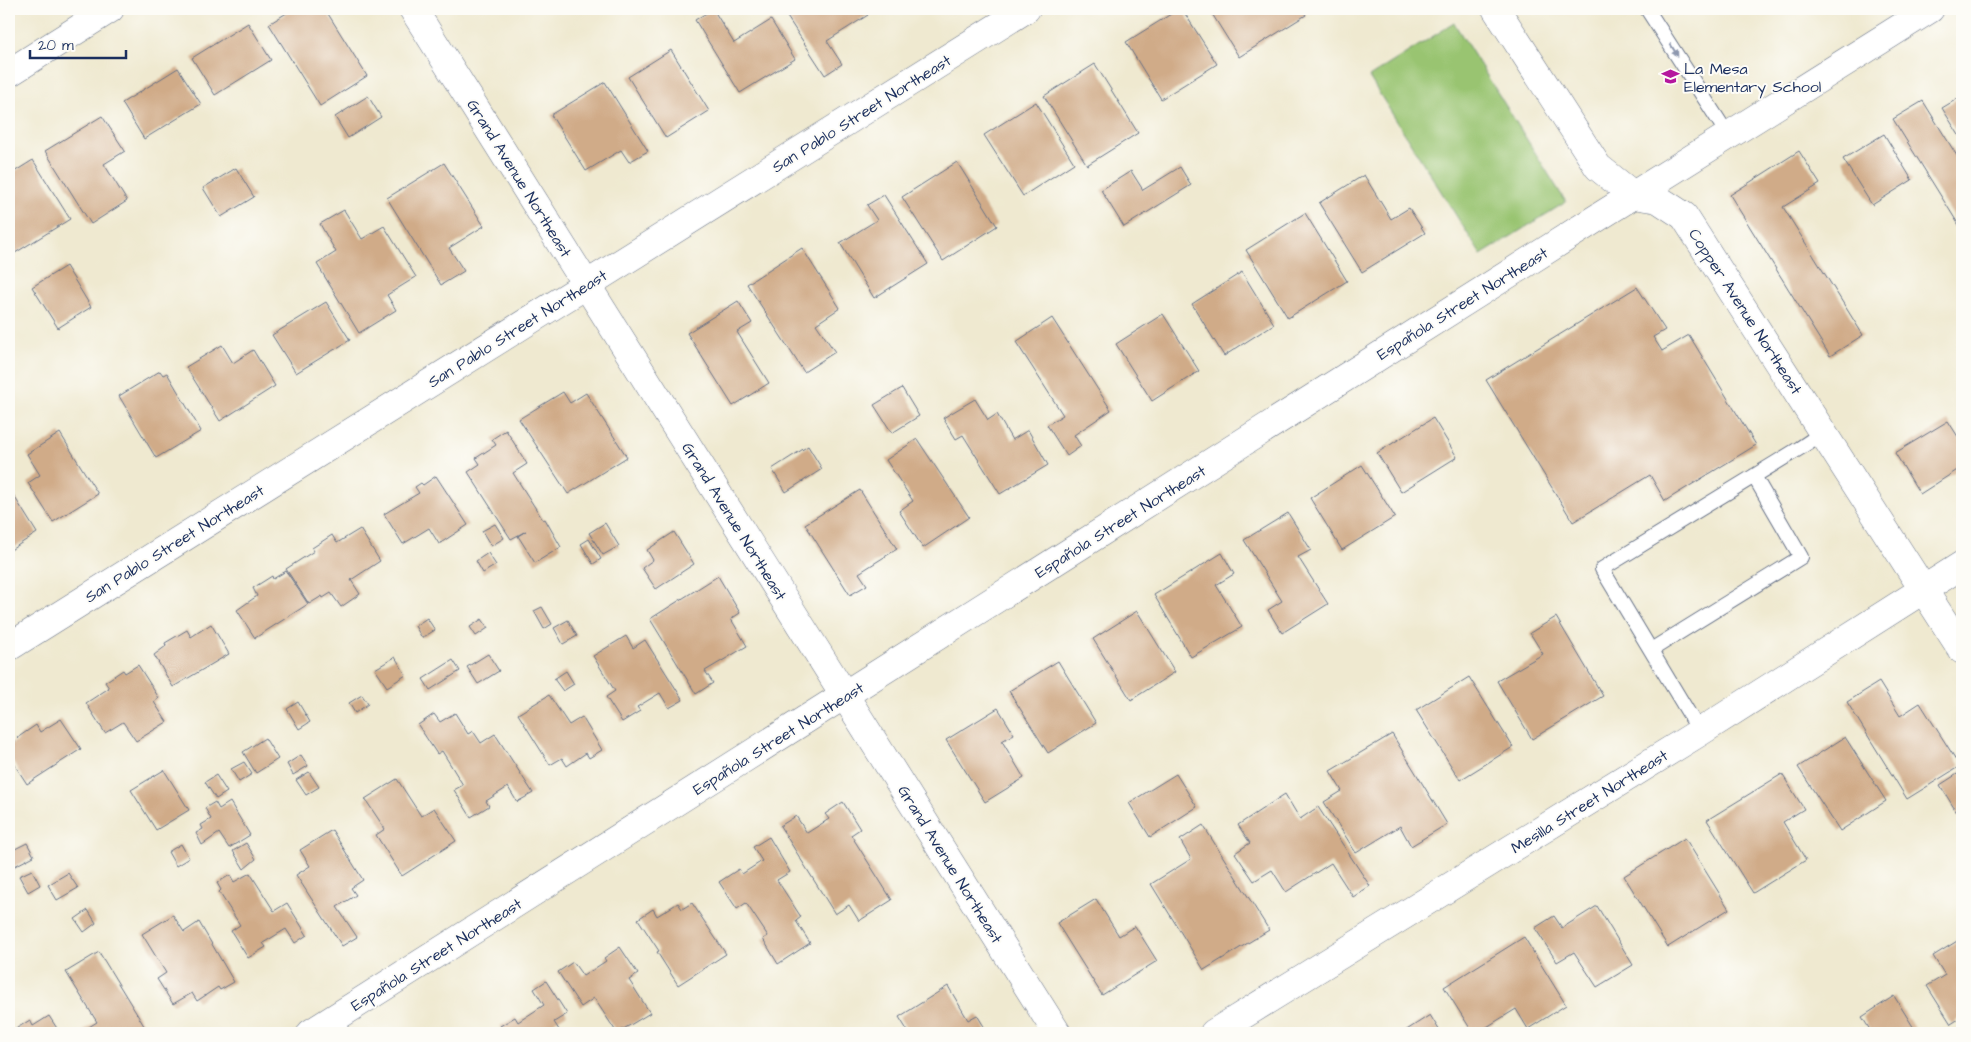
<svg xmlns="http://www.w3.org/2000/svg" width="1971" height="1042" viewBox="0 0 1971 1042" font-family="'Architects Daughter',sans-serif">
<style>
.green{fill:#99c471;stroke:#5a7a68}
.building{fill:#d0ab88}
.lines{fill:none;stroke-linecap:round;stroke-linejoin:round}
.service-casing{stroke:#657086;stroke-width:16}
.minor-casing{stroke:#657086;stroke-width:29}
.tertiary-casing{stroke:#657086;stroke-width:29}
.service{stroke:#fff;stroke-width:14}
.minor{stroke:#fff;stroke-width:28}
.tertiary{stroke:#fff;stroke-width:28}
.oneway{fill:#8d97ae}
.labels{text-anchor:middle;stroke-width:4;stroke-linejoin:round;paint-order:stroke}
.poi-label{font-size:16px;fill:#1b2f5e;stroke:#fdfcf7;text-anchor:start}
.street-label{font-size:16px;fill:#1b2f5e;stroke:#fdfcf7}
</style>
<rect width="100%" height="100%" fill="#fdfcf7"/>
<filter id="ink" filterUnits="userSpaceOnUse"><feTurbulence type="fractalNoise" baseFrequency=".02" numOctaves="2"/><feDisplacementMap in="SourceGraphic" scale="10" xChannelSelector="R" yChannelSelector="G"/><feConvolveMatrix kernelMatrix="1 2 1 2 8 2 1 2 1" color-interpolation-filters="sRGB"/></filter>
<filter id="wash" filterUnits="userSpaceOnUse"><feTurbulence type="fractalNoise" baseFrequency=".0096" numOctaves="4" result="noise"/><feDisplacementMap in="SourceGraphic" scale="20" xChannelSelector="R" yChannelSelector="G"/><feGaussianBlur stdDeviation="1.12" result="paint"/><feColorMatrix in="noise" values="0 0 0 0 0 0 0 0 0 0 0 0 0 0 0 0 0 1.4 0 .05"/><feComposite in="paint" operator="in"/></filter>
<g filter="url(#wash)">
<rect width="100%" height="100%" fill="#efe9d0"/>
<!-- green -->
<path class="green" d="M1454,23L1566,202L1481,255L1369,77Z"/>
<g id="blocks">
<!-- building -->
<path class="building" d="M293,9H325L367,76L320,106L269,24Z
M713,9L734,43L771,20L795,59L740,93L695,20Z
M782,9H864L868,15L827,41L842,64L825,75Z
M1179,9H1182L1217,64L1161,99L1126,42Z
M1209,9H1302L1306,15L1239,57Z
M248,23L271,60L215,95L192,58Z
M671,50L709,111L666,138L628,77Z
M1095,64L1138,133L1087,165L1044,96Z
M178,68L201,104L144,139L122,103Z
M605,82L648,151L629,162L621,150L586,171L551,115Z
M368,96L381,117L348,138L335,117Z
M1962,96V140L1942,108Z
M1923,101L1962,164V230L1893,119Z
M1036,102L1074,163L1023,196L984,135Z
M102,116L125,151L104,164L127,201L91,224L45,151Z
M1884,134L1912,180L1872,205L1843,159Z
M1799,151L1820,184L1783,207L1863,335L1830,356L1730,195Z
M33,160L70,219L15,253L9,243V175Z
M957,162L997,226L943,261L902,197Z
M444,163L484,226L449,248L464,271L441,285L387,198Z
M1180,167L1191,185L1124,227L1101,190L1131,171L1143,190Z
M236,168L254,197L221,217L203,188Z
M1364,175L1391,219L1409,208L1425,233L1362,272L1319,203Z
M884,195L928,264L874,298L840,243L877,220L867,205Z
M344,210L362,239L384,226L416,277L387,295L396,310L359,333L317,264L336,252L320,224Z
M1305,213L1347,281L1288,318L1246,250Z
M802,248L840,308L816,324L835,352L804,372L747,284Z
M66,266L91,307L58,328L32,287Z
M1242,272L1274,324L1224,356L1192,304Z
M1637,287L1665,330L1653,337L1662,351L1689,335L1756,445L1665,501L1650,475L1573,522L1486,380Z
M738,301L752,323L737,332L769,383L733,406L687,333Z
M326,302L350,340L296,373L272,335Z
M1163,314L1199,371L1152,401L1116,344Z
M1052,318L1111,410L1074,435L1081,446L1067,456L1047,425L1063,415L1016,342Z
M222,345L233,363L253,350L275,386L220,421L186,367Z
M160,371L163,375L167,373L201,431L156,458L119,396Z
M902,388L919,416L892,433L874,405Z
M563,392L570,403L586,393L627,457L568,494L519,419Z
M975,399L988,420L997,414L1012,440L1028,430L1048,465L1000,494L963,435L956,439L943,418Z
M1433,418L1457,457L1401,492L1377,453Z
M1948,421L1962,443V467L1920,494L1895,453Z
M506,430L527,464L513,473L543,520L545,519L561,547L535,563L518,536L526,531L511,539L468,472L480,464L476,458L496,445L492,439Z
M60,433L98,494L53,522L28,483L40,475L27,454Z
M917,439L969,517L923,548L899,511L913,501L886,460Z
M808,446L822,469L786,492L772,469Z
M1362,465L1395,517L1342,550L1310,498Z
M436,476L468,525L439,544L429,528L403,544L384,514L419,493L415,487L421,483L423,485Z
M9,488L37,533L9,551Z
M860,490L897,549L859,573L867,585L850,595L805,524Z
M1288,513L1311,550L1298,557L1328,604L1282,633L1268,610L1282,601L1244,540Z
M605,523L619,546L603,555L589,533Z
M495,524L504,538L491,546L482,531Z
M360,529L380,561L351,580L360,594L341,607L331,593L323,598L322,596L309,604L286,569L314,551L312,548L332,535L337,543Z
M674,532L694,564L656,589L642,568L653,560L647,550Z
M589,539L601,559L593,564L581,544Z
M488,553L496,565L483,573L476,561Z
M1222,553L1234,574L1216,585L1242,627L1191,657L1154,595Z
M286,571L308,604L255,638L237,610L257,596L253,588L272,576L273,579Z
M718,576L740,613L731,619L747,646L705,671L713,683L696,694L650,619Z
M542,607L552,624L544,629L534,611Z
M1137,611L1175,672L1131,700L1093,639Z
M1556,617L1603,696L1532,739L1497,681L1543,654L1530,633Z
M427,618L435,630L422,638L415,626Z
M482,619L488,628L476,636L470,627Z
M568,620L577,636L563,644L554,628Z
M211,624L229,654L173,687L154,655L166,646L165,643L187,630L191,637Z
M626,636L633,648L645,640L683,700L669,708L660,693L637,707L640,711L622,722L606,697L615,691L593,656Z
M488,654L499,671L478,684L467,667Z
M395,657L406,675L387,687L375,669Z
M453,660L460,671L430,690L423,679Z
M1058,661L1096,723L1048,753L1009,691Z
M138,665L159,698L154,702L167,722L136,741L123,722L105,733L86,703L109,688L105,682L123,670L125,673Z
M566,671L574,684L563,691L554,679Z
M1469,677L1513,747L1460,780L1416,710Z
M1879,682L1900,716L1920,703L1960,766L1907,799L1847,702Z
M362,695L368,704L355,713L349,703Z
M549,695L569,725L582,717L602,750L589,758L586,753L567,766L562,758L550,765L518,714Z
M298,702L310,722L299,729L287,709Z
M998,708L1014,734L1002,741L1024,778L985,802L946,740Z
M455,713L468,734L473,731L481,743L495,734L533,793L517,802L508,787L486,801L489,806L471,817L454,790L463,785L442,751L437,754L418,725L434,714L440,722Z
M61,719L81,749L27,784L9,756V746L18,739L17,738L36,725L40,732Z
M1392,734L1447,824L1411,846L1400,826L1356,853L1324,802L1342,791L1330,771Z
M1845,737L1886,801L1840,831L1798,767Z
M265,738L278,759L256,773L243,752Z
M301,755L308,766L293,775L287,764Z
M244,762L252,774L239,782L231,769Z
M164,770L189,810L156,830L131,790Z
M1962,771V821L1940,785Z
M309,772L319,787L306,795L296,780Z
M1176,774L1197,807L1150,837L1129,803Z
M1782,774L1804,809L1783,822L1806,860L1753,893L1707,820Z
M216,775L227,792L216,799L205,782Z
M397,779L421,816L434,808L456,841L402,876L376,835L385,829L365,799Z
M9,786L13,793L9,796Z
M1285,794L1300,819L1318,807L1370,886L1353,897L1331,863L1286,892L1272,870L1254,881L1235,853L1250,843L1238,825Z
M215,802L219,809L230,802L250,835L229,848L219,833L202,845L196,833L203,829L201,825L211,819L205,808Z
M843,802L860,829L851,835L892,900L859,921L849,905L835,914L780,826L796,816L807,833L829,819L825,814Z
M1203,825L1269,930L1204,970L1151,884L1191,859L1180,840Z
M332,830L363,880L351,888L356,895L337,907L357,937L342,946L296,875L310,866L300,850Z
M769,837L790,872L777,880L801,917L796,921L810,943L778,964L763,939L768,936L746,903L737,909L719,882L739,869L742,874L762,861L753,847Z
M1685,838L1729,909L1668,947L1624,876Z
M27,843L34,856L9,869V852Z
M246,843L256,859L244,869L233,851Z
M181,844L189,858L176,866L168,852Z
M32,870L40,885L28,892L19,876Z
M68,873L78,888L57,900L48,885Z
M250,873L274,911L287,903L307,935L295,943L286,929L263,943L266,947L248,958L231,931L240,925L219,892L221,890L217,883L230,875L234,882Z
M1096,899L1119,936L1135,926L1157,961L1102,995L1057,923Z
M678,903L682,909L692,903L726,954L678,985L657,952L659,951L638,919L653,909L657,916Z
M1597,906L1633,965L1597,987L1574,952L1557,962L1535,928L1554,916L1562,928Z
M88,910L96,923L84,932L75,919Z
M173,915L184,932L199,922L234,982L220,990L218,987L197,1001L192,993L173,1004L157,979L166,973L142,934Z
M1524,937L1566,1005L1528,1029L1516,1009L1477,1033H1473L1444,987Z
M1962,938V1017L1951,1024L1927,986L1945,975L1933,956Z
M620,947L638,974L629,980L650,1013L617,1033L594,998L581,1007L558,972L573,962L583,976L606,961L604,958Z
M99,952L146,1029L139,1033H86L84,1030L97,1022L66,972Z
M546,981L567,1014L554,1022L561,1033H505L500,1026L515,1017L518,1022L544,1005L534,989Z
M948,986L968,1020L977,1015L988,1033H909L899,1017Z
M1894,996L1917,1033H1872L1862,1017Z
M1430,1015L1441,1033H1402Z
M49,1016L60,1033H9L30,1020L33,1026Z"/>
</g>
</g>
<g filter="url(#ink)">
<use href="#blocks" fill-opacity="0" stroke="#657086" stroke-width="1"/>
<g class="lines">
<defs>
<path id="service" d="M1647,9L1728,135
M1651,650L1801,557L1754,476
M1700,732L1602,569L1800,448L1824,432"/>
<path id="minor" d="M413,9L1057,1033
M9,73L110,9
M9,647L1026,9
M311,1033L1597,218L1930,9
M1214,1033L1700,732L1962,565"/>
<path id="tertiary" d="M1496,9L1598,167L1633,195L1658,199L1684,216L1962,650"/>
</defs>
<!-- service casing -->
<use href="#service" class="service-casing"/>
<!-- minor casing -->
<use href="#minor" class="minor-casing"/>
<!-- tertiary casing -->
<use href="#tertiary" class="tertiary-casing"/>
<!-- service -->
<use href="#service" class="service"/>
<!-- minor -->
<use href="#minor" class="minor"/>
<!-- tertiary -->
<use href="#tertiary" class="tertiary"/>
</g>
<!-- one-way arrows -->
<defs><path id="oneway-solid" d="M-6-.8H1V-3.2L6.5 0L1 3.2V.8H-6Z" transform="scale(1.25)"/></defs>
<use class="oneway" href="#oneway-solid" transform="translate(1674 50) rotate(58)"/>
</g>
<!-- icons -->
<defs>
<symbol id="school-bare" viewBox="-9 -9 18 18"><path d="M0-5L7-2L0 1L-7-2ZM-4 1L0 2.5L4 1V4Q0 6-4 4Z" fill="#b5179e" stroke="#fdfcf7" stroke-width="2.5" paint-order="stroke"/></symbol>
</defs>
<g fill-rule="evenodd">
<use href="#school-bare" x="1658" y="64" width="25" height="25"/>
</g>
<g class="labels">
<!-- poi labels -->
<g class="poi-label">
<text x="1684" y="74">La Mesa<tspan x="1684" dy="18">Elementary School</tspan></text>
</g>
<!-- street labels -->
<g class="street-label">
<text transform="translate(861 113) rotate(-32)" y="6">San Pablo Street Northeast</text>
<text transform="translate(520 178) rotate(58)" y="6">Grand Avenue Northeast</text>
<text transform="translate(1462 303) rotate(-32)" y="6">Española Street Northeast</text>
<text transform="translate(1746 311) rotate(57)" y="6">Copper Avenue Northeast</text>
<text transform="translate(517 328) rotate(-32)" y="6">San Pablo Street Northeast</text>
<text transform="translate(735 521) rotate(58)" y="6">Grand Avenue Northeast</text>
<text transform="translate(1120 521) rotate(-32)" y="6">Española Street Northeast</text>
<text transform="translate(174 543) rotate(-32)" y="6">San Pablo Street Northeast</text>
<text transform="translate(778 738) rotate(-32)" y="6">Española Street Northeast</text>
<text transform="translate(1589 801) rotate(-32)" y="6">Mesilla Street Northeast</text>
<text transform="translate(951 864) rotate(58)" y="6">Grand Avenue Northeast</text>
<text transform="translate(436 954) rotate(-32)" y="6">Española Street Northeast</text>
</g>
</g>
<!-- margin -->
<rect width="1971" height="1042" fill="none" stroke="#fdfcf7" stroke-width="30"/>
<!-- scale -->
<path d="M30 50v8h96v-8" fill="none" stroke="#1b2f5e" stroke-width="2.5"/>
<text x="38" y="50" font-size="15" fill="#1b2f5e" stroke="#fdfcf7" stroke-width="4" paint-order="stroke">20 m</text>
</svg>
